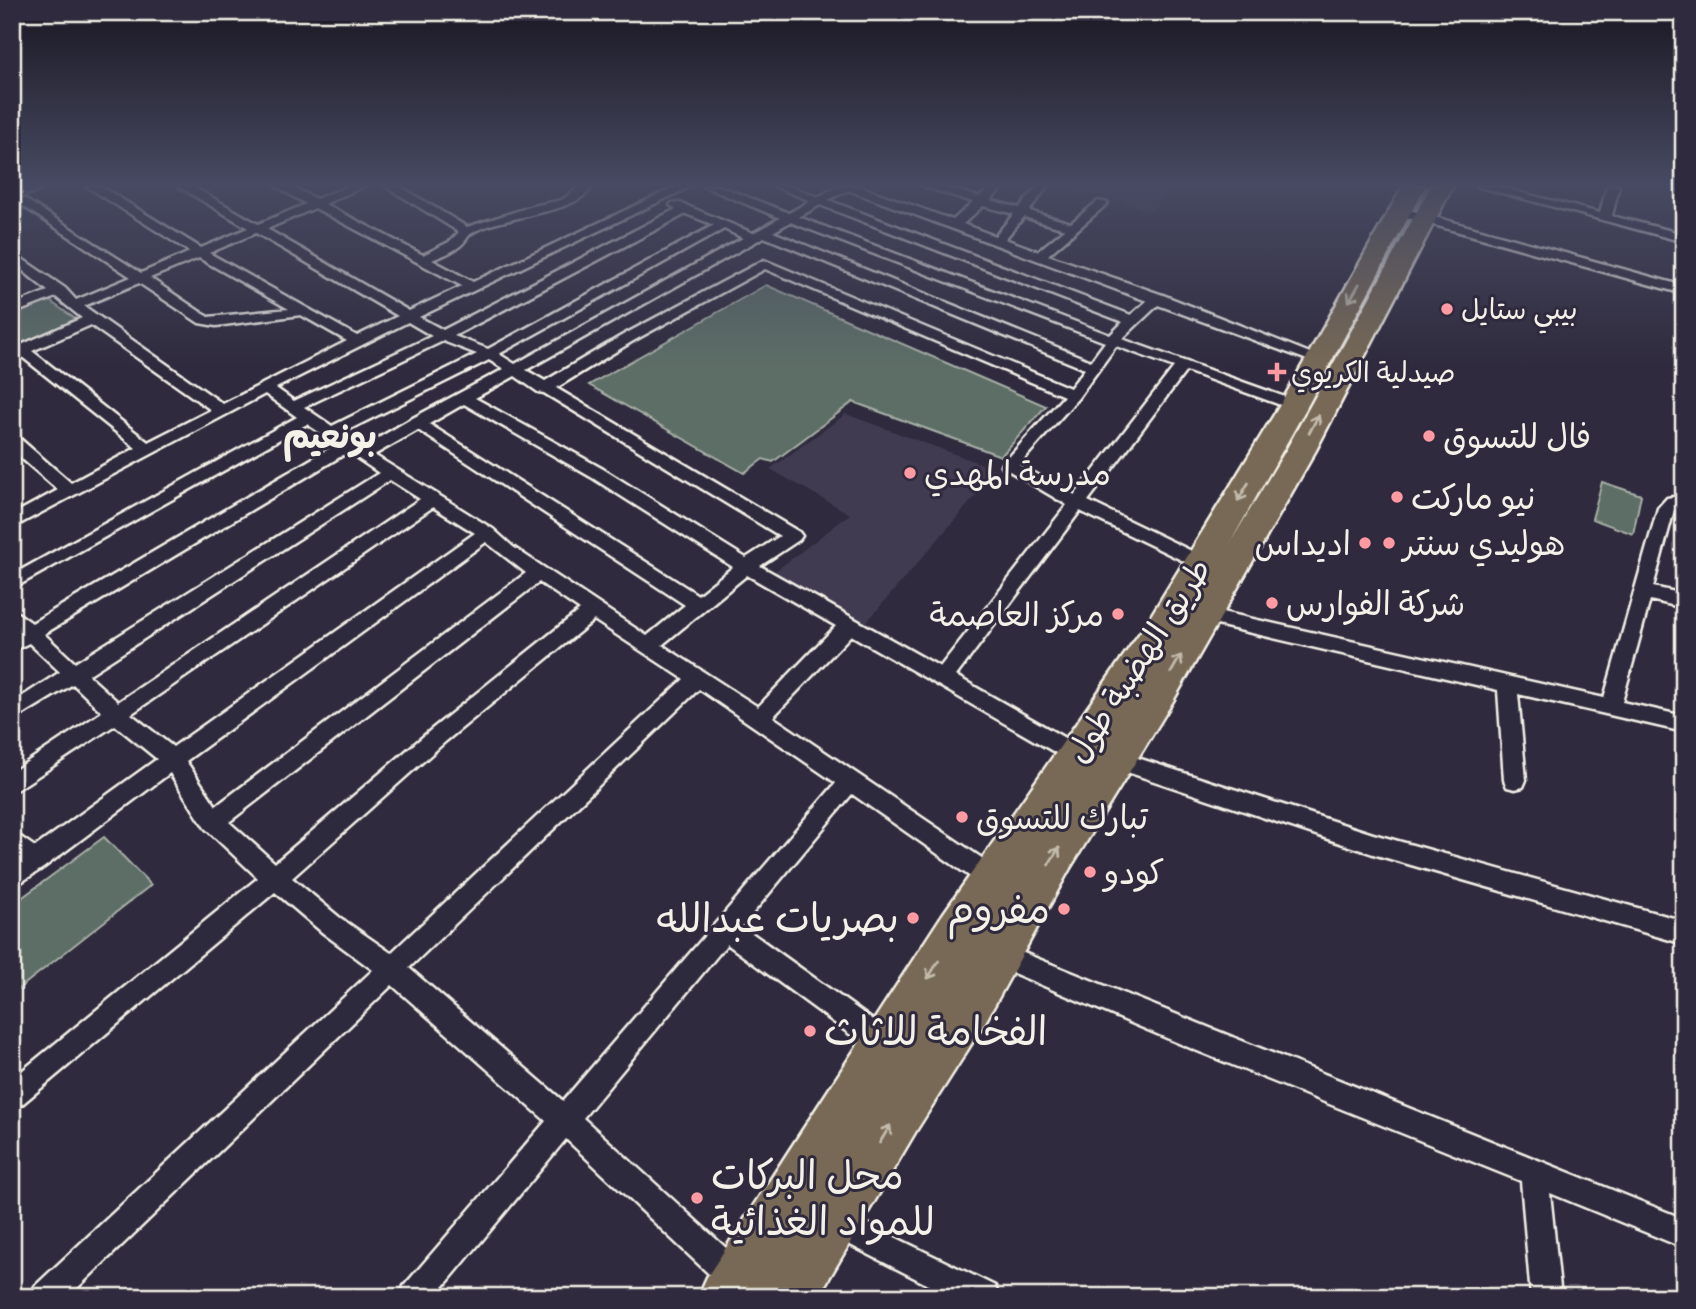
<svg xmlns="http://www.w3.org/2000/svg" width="1696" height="1309" viewBox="0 0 1696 1309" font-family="Caveat,'Playpen Sans Arabic',sans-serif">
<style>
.built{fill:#3f3b51}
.green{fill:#5d6e66;stroke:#a8b0a7;stroke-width:2}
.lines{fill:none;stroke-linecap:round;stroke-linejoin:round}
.street-casing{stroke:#f4f1e8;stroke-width:5}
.primary-casing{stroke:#f4f1e8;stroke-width:5}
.highway-casing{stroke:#f4f1e8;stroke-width:5}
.street{fill:#2f2a3d;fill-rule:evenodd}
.primary{fill:#776954;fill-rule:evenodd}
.highway{fill:#776954;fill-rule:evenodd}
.oneway{stroke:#c2bbad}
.poi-dot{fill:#ff9aa2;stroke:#2f2a3d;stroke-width:2.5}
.labels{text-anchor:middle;stroke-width:6;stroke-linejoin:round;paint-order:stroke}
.far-poi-label{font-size:28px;fill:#f4f1e8;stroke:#2f2a3d;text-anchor:start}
.poi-label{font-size:33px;fill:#f4f1e8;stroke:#2f2a3d;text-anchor:start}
.street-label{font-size:33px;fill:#f4f1e8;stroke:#2f2a3d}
.neighbourhood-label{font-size:35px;font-weight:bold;fill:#f4f1e8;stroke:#2f2a3d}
.near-poi-label{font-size:40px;fill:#f4f1e8;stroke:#2f2a3d;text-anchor:end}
</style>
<rect width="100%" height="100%" fill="#2f2a3d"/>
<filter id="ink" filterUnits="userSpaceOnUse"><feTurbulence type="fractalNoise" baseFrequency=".0143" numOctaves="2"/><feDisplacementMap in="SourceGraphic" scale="14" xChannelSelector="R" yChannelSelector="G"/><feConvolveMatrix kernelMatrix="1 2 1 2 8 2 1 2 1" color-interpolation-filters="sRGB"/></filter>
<g filter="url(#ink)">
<!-- built -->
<path class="built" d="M1056,186H1174L1152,211Z
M846,414L998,470L865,624L773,573L850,514L770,469Z"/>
<!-- green -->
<path class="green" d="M766,285L1046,406L1001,456L853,402L773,462L763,459L744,473L589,385Z
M47,299L77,320L12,347V313Z
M1602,482L1641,495L1633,534L1592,519Z
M104,837L151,885L12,994V905Z"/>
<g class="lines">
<defs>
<path id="street" d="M86,186H100L201,248L248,228L178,186H192L258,224L306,204L276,186H290L316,199L349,186H364L325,204L423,255L449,242L459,232L385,186H399L467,227L533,206L562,200L580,186H592C578,215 500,215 472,233C468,235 465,242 461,245C453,252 442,256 432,260L473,282L677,186H692L419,317L443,330L676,209L670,205L672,203H680L753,233L780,218L703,186H719L789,213L810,201L774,186H790L818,197L838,186H859L953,220L973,202L922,186H940L979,197L992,186H1005L990,200L1019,208L1038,186H1048L1029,211L1071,223L1098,201L1108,203L1048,255L1163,295L1325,359L1318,363L1313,362L1158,305L1122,339L1299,402L1302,405L1294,410L1289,408L1186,371L1088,501L1208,559L1211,563L1208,567H1196L1080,511L956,676L1084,749L1087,755L1084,761L1077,764L1070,761L851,635L773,717L1001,871L1005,879L1001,887L993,890L985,887L852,794L742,926L895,1036L899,1045L895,1054L886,1058L877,1054L727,944L583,1118L748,1268L752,1279L748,1290L737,1294L726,1290L566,1139L435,1297H400L404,1286L546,1121L392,985L68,1297H31L35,1286L373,970L323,933L275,892L21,1105L12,1109V1079L258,878L205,828L170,773L43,868L12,888V863L17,860L12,855V831L35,847L157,759L115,725L12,793V772L102,712L73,684L12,721V703L60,672L29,643L12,651V635L17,632L12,627V609L32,623L337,444L307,424L12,589V575L297,417L265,394L12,528V515L58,490L12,450V436L18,437L71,483L136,448L21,356L12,358V349L82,318L56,297L12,314V305L48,291L12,262V252L65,288L76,300L131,277L12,199V191L141,273L190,252ZM848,190L1147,301L1131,315L828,200ZM820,205L1123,322L1110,335L799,217ZM983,206L1014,214L995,236L963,224ZM315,208L462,286L409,311L267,229ZM686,214L714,225L488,349L454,336ZM1024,217L1065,229L1038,251L1005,239ZM790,222L1105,342L1091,361L773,232ZM724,229L743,238L515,364L499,354ZM256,233L398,316L357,336L209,253ZM764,237L1085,369L1070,388L764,260L623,335L545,381L526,370ZM199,258L289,309L208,317L150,278ZM765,269L1064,396L1001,466L1067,505L940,667L760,566L799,540L802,536L799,532L556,388L633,341ZM139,283L199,323L216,326L301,315L347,341L223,404L84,306ZM408,322L432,336L294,401L276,388ZM91,325L92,326L211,410L148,442L32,351ZM443,341L477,354L332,426L304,407ZM1116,346L1174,367L1075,495L1019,465L1078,398ZM489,360L504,369L411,419L363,447L342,433ZM515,376L538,392L544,393L780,536L746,558L603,469L475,398ZM464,404L591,477L733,567L698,595L429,424ZM418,430L685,605L647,636L513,547L493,529L374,455ZM348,452L379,473L75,663L44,634ZM390,480L420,499L118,702L88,675ZM433,507L475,533L173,747L131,714ZM486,542L526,573L216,806L186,761ZM747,575L836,626L758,707L662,645ZM539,582L580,610L432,729L275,863L229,822ZM594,620L684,679L391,953L339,917L292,878L446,741ZM699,689L836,783L563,1101L409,968Z
M1476,186H1495L1600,213L1607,186H1619L1612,216L1684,234V242Z
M1394,208H1402L1684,286V294L1394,214Z
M1684,495V507L1674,510L1653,587L1684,594V608L1650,600L1622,702L1684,716V732L1518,694L1526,780L1523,787L1515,789L1507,787L1504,780L1498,690L1204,622L1197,620L1195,615L1197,610L1204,608L1604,698L1658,508L1667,498Z
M1116,751L1373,834L1684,921V944L1373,854L1109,766L1105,760L1109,754Z
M994,941L1684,1219V1248L1550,1193L1561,1297H1531L1521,1181L1195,1050L985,961L982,953L985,945Z
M835,1208L995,1286L999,1297H952L825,1232L821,1222L825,1212Z"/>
<path id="primary" d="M17,186H44L42,190L12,200V188Z"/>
<path id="highway" d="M1403,186H1425L1308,405L1230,543L1286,450L1431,186H1453L1316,450L1173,701L1069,870L984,1024L916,1131L818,1297H698L707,1277L941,917L1146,624L1280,405Z"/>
</defs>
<!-- street casing -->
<use href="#street" class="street-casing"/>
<!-- primary casing -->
<use href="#primary" class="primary-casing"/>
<!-- highway casing -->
<use href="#highway" class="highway-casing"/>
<!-- street -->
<use href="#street" class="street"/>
<!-- primary -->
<use href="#primary" class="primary"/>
<!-- highway -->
<use href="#highway" class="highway"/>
</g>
<!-- one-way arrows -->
<defs><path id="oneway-shaft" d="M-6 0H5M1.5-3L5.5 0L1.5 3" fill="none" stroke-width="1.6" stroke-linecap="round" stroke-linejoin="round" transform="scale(1.75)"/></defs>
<g class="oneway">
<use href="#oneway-shaft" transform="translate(1354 293) rotate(120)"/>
<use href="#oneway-shaft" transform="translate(1314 424) rotate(-62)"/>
<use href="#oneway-shaft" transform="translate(1243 492) rotate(121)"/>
<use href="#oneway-shaft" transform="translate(1176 664) rotate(-60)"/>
<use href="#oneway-shaft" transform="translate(1054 856) rotate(-58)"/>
<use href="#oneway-shaft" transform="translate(933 970) rotate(122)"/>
<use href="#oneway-shaft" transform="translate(885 1134) rotate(-59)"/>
</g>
</g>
<!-- sky -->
<linearGradient id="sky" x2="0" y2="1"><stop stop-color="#1a1722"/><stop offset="0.5" stop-color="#474a62"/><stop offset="1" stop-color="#474a62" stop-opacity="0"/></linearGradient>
<rect width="1696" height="369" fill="url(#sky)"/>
<!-- markers -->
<g class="poi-dot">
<circle cx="1447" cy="309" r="7"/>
<path d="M1273.5 361.5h7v7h7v7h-7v7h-7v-7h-7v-7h7z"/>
<circle cx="1429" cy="436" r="7"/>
<circle cx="910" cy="473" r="7"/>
<circle cx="1397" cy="497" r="7"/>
<circle cx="1365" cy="543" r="7"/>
<circle cx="1389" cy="543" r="7"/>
<circle cx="1272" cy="603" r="7"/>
<circle cx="1118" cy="614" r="7"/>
<circle cx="962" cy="817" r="7"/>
<circle cx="1090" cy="872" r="7"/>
<circle cx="1064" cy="909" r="7"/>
<circle cx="913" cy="918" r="7"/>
<circle cx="810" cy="1031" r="7"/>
<circle cx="697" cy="1198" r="7"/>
</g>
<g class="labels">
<!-- far-poi labels -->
<g class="far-poi-label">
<text x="1461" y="319">بيبي ستايل</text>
<text x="1291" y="382">صيدلية الكريوي</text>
</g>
<!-- poi labels -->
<g class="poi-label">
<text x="1443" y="448">فال للتسوق</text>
<text x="924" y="485">مدرسة المهدي</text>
<text x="1411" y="509">نيو ماركت</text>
<text x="1351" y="555" text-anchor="end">اديداس</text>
<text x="1403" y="555">هوليدي سنتر</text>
<text x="1286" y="615">شركة الفوارس</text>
<text x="1104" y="626" text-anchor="end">مركز العاصمة</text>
<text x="976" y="829">تبارك للتسوق</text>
<text x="1104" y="884">كودو</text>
</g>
<!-- street labels -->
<g class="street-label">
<text transform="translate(1138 660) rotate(-57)" y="12">طريق الهضبة طول</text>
</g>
<!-- neighbourhood labels -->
<g class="neighbourhood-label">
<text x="330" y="448">بونعيم</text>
</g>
<!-- near-poi labels -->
<g class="near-poi-label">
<text x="1050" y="923">مفروم</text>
<text x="899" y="932">بصريات عبدالله</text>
<text x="824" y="1045" text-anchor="start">الفخامة للاثاث</text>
<text x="711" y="1189" text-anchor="start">محل البركات<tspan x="711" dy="46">للمواد الغذائية</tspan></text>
</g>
</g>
<!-- margin -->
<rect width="1696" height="1309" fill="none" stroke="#2f2a3d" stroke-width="42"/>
<rect x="21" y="21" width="1654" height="1267" fill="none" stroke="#f4f1e8" stroke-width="2.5" filter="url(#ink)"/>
</svg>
